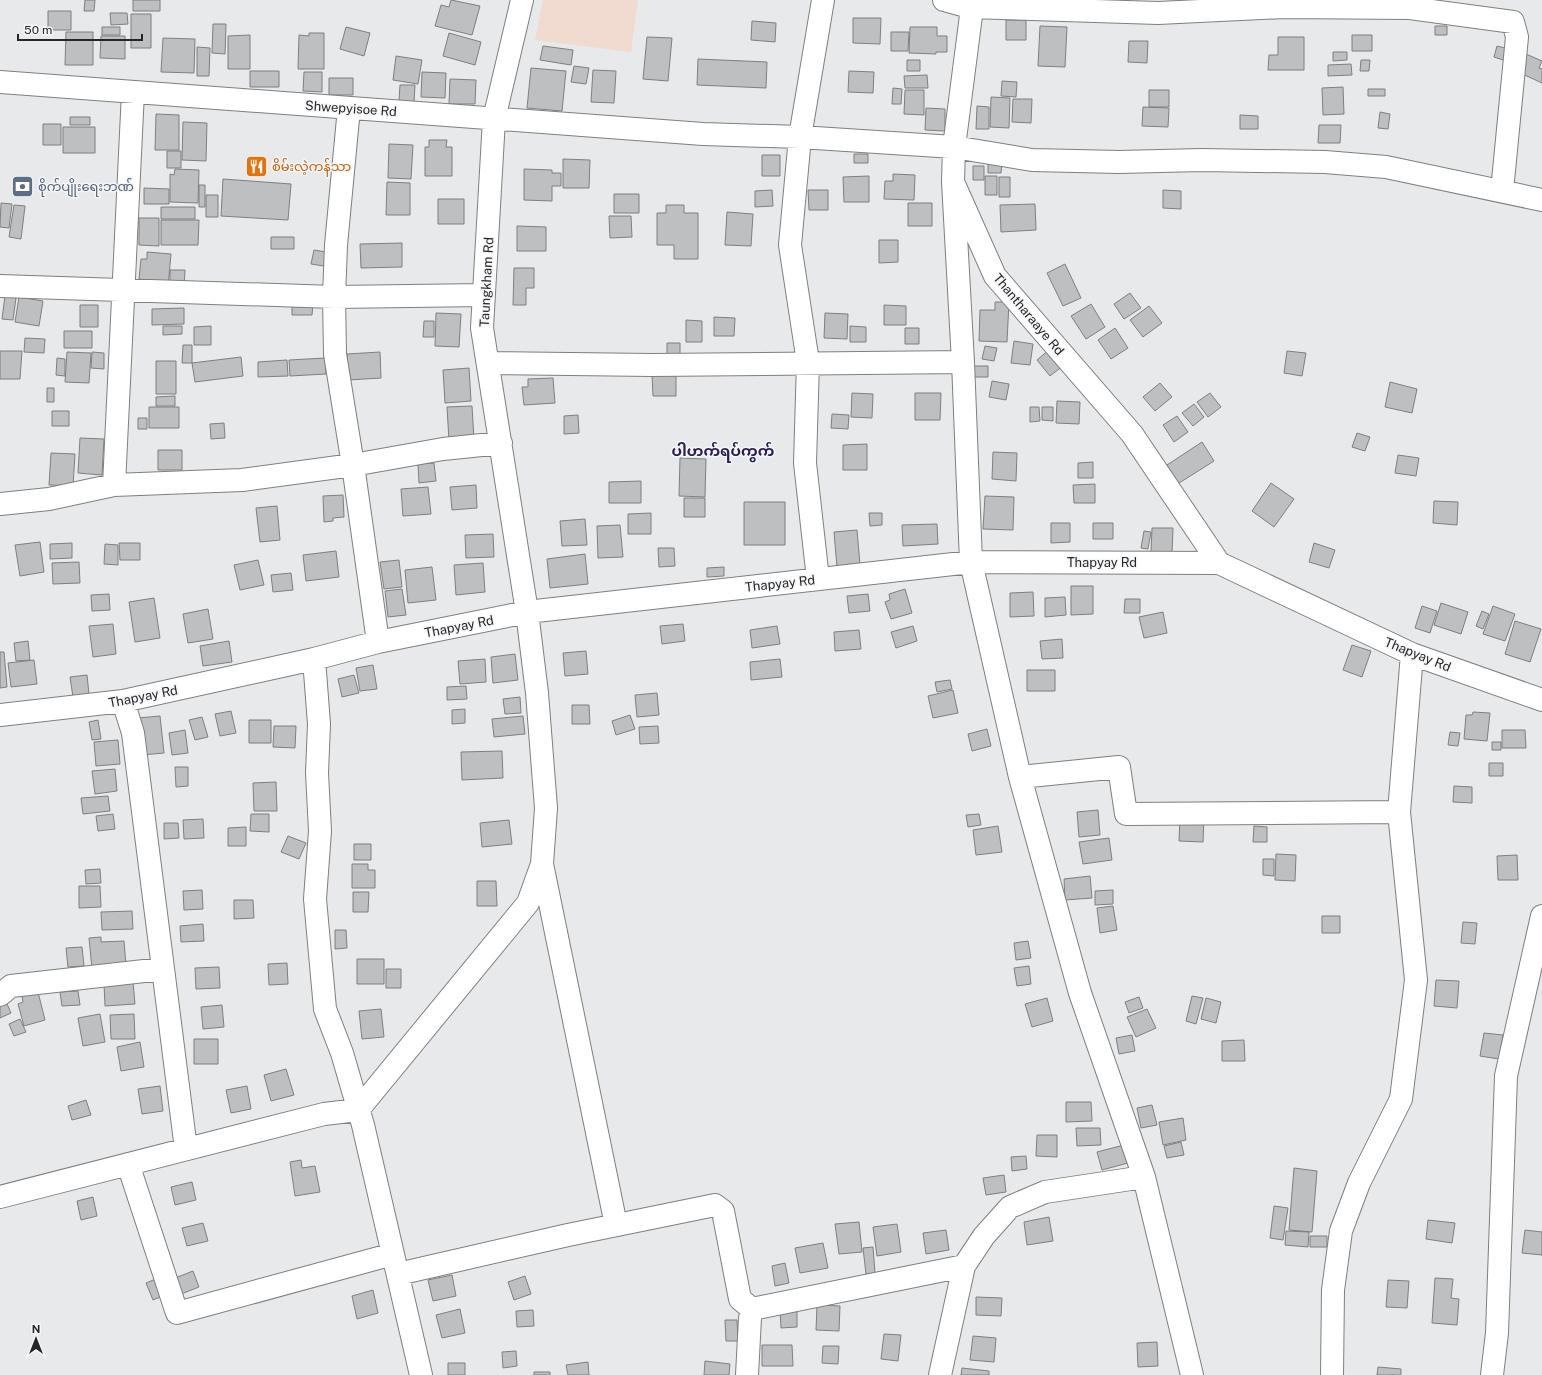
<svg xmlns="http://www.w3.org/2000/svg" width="1542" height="1375" viewBox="0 0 1542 1375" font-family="'Public Sans','Noto Sans Myanmar',sans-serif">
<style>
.industrial{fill:#f1dacf}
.building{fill:#bebfc1;stroke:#7e7f80}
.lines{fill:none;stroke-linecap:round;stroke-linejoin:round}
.minor-casing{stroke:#7e7f81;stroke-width:24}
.minor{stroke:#fff;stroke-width:22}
.labels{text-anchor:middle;stroke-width:3;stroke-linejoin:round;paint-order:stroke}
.street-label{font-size:13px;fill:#262627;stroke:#f5f6f8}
.food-label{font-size:13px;fill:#c56008;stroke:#f5f6f8;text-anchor:start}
.service-label{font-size:13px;fill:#4e5e75;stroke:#f5f6f8;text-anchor:start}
.quarter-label{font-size:15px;font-weight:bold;fill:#2a1d57;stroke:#f5f6f8}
</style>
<rect width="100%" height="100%" fill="#e8e9eb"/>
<!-- industrial -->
<path class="industrial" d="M543,0H638L631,52L535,40Z"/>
<!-- building -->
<path class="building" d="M85,0H95L94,11H84Z
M133,0H160V11H133Z
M451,0L480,6L472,35L435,26L441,5L449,7Z
M48,11H71V30H48Z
M110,13H127L128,24L111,25Z
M131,14H151V48H131Z
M853,18H881L880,44L853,43Z
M1006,20H1026V40H1006Z
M752,21L776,23L775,42L751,40Z
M213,24H226L225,54L212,53Z
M1040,26L1067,27L1065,67L1038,66Z
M1435,26H1447V35H1435Z
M102,27H120V35H102Z
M346,27L370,33L364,56L340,49Z
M910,27H937V36H947V52H936V54L909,53Z
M66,32H93V65H65Z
M891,32H909L908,51H891Z
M309,33H324V69H298L299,35L309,36Z
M449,33L481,42L475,65L443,56Z
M250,35V69H228V36Z
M1352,35H1372V51H1352Z
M101,36H125V59L100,58Z
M647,37L672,38L668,81L643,79Z
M1278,37H1304V70H1268L1269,55H1278Z
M163,38L195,39L194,73L161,72Z
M1129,41H1148L1147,63L1128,62Z
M543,46L573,50L571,65L540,60Z
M1497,46L1513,50L1509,62L1494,57Z
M197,47L210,48L209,76H197Z
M1333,52H1347V60L1333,61Z
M1526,54L1542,61L1539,68L1542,69V83L1518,72Z
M396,56L422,60L418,84L393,80Z
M698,59L767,62L766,88L697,85Z
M907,60H920V71H907Z
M1361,60H1370L1369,71H1360Z
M1351,64L1352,75L1328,76V65Z
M574,66L589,68L586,84L571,82Z
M531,68L566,71L562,111L527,108Z
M593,70L616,71L614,103L591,102Z
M250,71H279V87H250Z
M849,71L874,72L873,93L848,92Z
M304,72H322V92L303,91Z
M422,72L446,73L445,98L421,97Z
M927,75L928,88H905L904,76Z
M329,78H353V95H329Z
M450,79L476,80L475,104H449Z
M1002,81L1017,82L1016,97L1001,96Z
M400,85H415L414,102L399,101Z
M1343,87L1344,114L1323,115L1322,88Z
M893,88L902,89L901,104H892Z
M1368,89H1385V96H1368Z
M905,90H924V115L904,114Z
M1149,90H1169V107H1149Z
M991,97L1010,98L1009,128L990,127Z
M1013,99H1032L1031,123L1012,122Z
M977,106L989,107V129H976Z
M1143,107L1169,108L1168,127L1142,126Z
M926,108L945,109V131L925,130Z
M1380,112L1390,114L1388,129L1378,128Z
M156,114L179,115V150H155Z
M1240,115L1258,116V129H1240Z
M70,117H90V125H70Z
M183,122L207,123L206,161L182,160Z
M43,124H61V145H43Z
M1319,125H1341L1340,143H1318Z
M63,127H95V153H63Z
M429,140H447L446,147H452V176H425V147H429Z
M389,144L413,145L411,179L388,178Z
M167,151H181V168H167Z
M854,154H868V163H854Z
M762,155H780V176H762Z
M563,159L590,160L589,188H563Z
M988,163H1002L1001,173H988Z
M973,166H984V180H973Z
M175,169L199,170L198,203L170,202V174L174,175Z
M524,169L552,170V173H561V186H552V201L524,200Z
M893,174L915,175L914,200L884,199L885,181H893Z
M869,176V202H844L843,177Z
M985,176H997V195H985Z
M999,177H1010V197H999Z
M223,179L291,184L288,220L221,216Z
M387,182L410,183V215H386Z
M199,185H205V207H199Z
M144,188L169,189V204H144Z
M772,190L773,206L755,207V191Z
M808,190H828V210H809Z
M1163,190L1181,191V209L1163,208Z
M614,194H639V213H614Z
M206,195H218V217H206Z
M438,199H464V224H438Z
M1,203L12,204L9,228L0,227Z
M908,203H932V226H908Z
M1035,204L1036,230L1001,232L1000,205Z
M14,205L25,206L21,239L9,237Z
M666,205H684V213H698V259H674V245H657V213H666Z
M161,207H195V219H161Z
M727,212L753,214L751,246L725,245Z
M609,216H631L632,237L610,238Z
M139,218H159V246L139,245Z
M161,220H199L198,245H161Z
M517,226L546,227V251H517Z
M271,237H294V249H271Z
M879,240H898V262L879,263Z
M402,243V267L361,268L360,244Z
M314,250L326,252L324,266L311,264Z
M147,252L171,254L168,287L145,285V280L139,279L141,259H147Z
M1065,264L1081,298L1063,306L1047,273Z
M514,268H534V288H526V305H513Z
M170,270H185L184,287H170Z
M1130,293L1141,308L1124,319L1114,304Z
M5,296L16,298L13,320L2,319Z
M19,297L43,301L39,326L15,322Z
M995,302H1009L1007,342L979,341L980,310H995Z
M292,304H313L312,315H292Z
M1091,304L1105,327L1086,339L1071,316Z
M80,305H98V327H80Z
M884,305L906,306V325H884Z
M1149,306L1162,323L1143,337L1130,320Z
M184,308V324L152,325V309Z
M436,313L461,314L459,347L435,346Z
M825,313L848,314L847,339L824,338Z
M714,317L735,318L734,336H714Z
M686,320L702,321V342H686Z
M424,321H434V337H423Z
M163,326H182V334L163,335Z
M211,326V345H194V327Z
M850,326L866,327V342H850Z
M905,328H919V344H905Z
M1115,328L1128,348L1111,359L1098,340Z
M64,331H92V348H64Z
M25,338L45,339L44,353L24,352Z
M1014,341L1033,344L1030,365L1011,363Z
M667,343H680V356H667Z
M183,345H192V363H182Z
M985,346L997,348L994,361L982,359Z
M1050,349L1064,365L1050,376L1037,360Z
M0,351H22L20,379H0Z
M1287,351L1306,353L1302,376L1284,373Z
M67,352L91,353L89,383L65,382Z
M92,352L104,353V369L91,368Z
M380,352L381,378L348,380L347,354Z
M241,357L243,376L195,382L192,363Z
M57,358L65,359V376L56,375Z
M325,358L326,374L290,376L289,360Z
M287,360L288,376L258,377V362Z
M156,361H176V394H156Z
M974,366H988V377H974Z
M469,368L471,401L445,403L443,370Z
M652,375H676V396H653Z
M553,378L555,403L524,405L522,387H528V379Z
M992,381L1009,384L1006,400L989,397Z
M1390,382L1417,389L1412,413L1385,407Z
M1160,383L1172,397L1155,411L1143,397Z
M47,388H54V402H47Z
M852,393L873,394L872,418L851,417Z
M915,393H941L940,420H915Z
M1210,393L1221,407L1208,417L1197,402Z
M175,396V406H156V397Z
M1057,401L1080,402L1079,424L1056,423Z
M1194,404L1204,417L1193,426L1182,413Z
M472,406L474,440L449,441L447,407Z
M149,407H179V428H149Z
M1030,407H1039L1040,421L1030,422Z
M1042,407H1053V421L1042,420Z
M52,411H69V426H52Z
M832,414L849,415L848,429L831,428Z
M578,415L579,433L564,434V416Z
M1177,416L1188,432L1174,442L1163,425Z
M138,418H147V429H138Z
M224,423L225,438L211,439L210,424Z
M1357,433L1370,437L1365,451L1352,447Z
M80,438L104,439L102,475L78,473Z
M1202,442L1214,461L1176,485L1164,467Z
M867,444V470H843V445Z
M158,450H182V470H158Z
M993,452L1017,453L1016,481L992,479Z
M51,453L75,454L73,486L49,485Z
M1398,455L1419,458L1416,476L1395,473Z
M680,458L706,459L705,497L679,496Z
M1093,462V478H1078V463Z
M434,463L436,481L419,483L418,464Z
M641,481V503H609V482Z
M1271,483L1294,499L1274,527L1252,511Z
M1095,484V503H1074L1073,485Z
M476,485L477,508L452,510L450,487Z
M428,487L431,514L403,516L401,489Z
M343,495L344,517L333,518V521L324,522L323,496Z
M985,496L1014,497L1013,530L983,529Z
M684,498H705V517H684Z
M1434,501L1458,502L1457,525L1433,523Z
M744,502H785V545H744Z
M277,506L280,540L260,542L256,508Z
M651,513V534H628V514Z
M869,513H882V525L870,526Z
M585,519L587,545L562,546L560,521Z
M1051,523H1070V542L1051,543Z
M1093,523H1113V539H1093Z
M937,524L938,544L903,546L902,525Z
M620,525L623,557L598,558L597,526Z
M1152,528H1173L1172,553L1151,552Z
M857,530L860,565L837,567L834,532Z
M1144,531L1151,532L1148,549L1141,548Z
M493,534L494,557L466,558L465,535Z
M40,542L44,572L20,576L15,545Z
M72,543V558L50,559V544Z
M119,543H140V560H120Z
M1314,543L1335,550L1329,568L1309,562Z
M105,544L118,545V565L104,564Z
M658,548H674L675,566L659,567Z
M336,551L339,577L306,581L303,555Z
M585,554L588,584L550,588L547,559Z
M258,560L264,585L240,590L234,565Z
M399,560L402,587L384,589L380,562Z
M79,562L80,583L53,584L52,563Z
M483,563L485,592L456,595L454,565Z
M432,567L436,600L408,603L405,570Z
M724,567V576L707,577V568Z
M291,573L293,590L273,592L271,575Z
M1071,586H1093V614L1071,615Z
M402,589L406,615L388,617L385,591Z
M905,589L912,613L891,619L885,602L890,600L889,594Z
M1033,592L1034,616L1010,617V593Z
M109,594L110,610L92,611L91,595Z
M868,594L870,611L849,613L847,596Z
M1065,597L1066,615L1045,617V598Z
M154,598L160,638L135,642L129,602Z
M1125,599H1140V613H1124Z
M1441,603L1468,612L1461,634L1434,625Z
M1422,606L1437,611L1430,633L1415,628Z
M1493,606L1515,614L1505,641L1483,634Z
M208,609L213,639L188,643L183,614Z
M1482,611L1489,614L1483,629L1476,626Z
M1163,612L1167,633L1144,638L1139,617Z
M1515,621L1541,629L1530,662L1505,654Z
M113,624L116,654L93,657L89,626Z
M683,624L685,641L662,644L660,626Z
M777,626L780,644L752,648L750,630Z
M913,626L917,641L896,648L891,632Z
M859,630L861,649L835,651L834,632Z
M1062,639L1063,658L1042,659L1040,641Z
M28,641L30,660L16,661L14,643Z
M229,641L232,662L203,666L200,646Z
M1352,645L1371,651L1362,677L1343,670Z
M586,651L588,674L565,676L563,653Z
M0,652H4L7,687L0,688Z
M515,654L518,680L493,683L491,657Z
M485,659L486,682L460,684L458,661Z
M780,659L782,677L751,680L750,662Z
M34,660L37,684L11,687L8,663Z
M373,665L377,689L360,691L356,668Z
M1027,670H1055V691H1027Z
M87,675L89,694L73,697L70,677Z
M354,675L359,693L342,697L338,679Z
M950,680L952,689L937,692L935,682Z
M466,686L467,699L447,700V687Z
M953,690L958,713L933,718L928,696Z
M657,693L659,715L637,717L635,695Z
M520,697L521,713L505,714L503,699Z
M572,705H589L590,724H572Z
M465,709V723L452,724V710Z
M231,711L236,733L220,736L215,714Z
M1473,712L1490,713L1487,741L1464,739L1466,715H1472Z
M630,715L635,729L616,735L612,721Z
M160,716L164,753L142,755L138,718Z
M523,716L525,734L494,737L492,719Z
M202,717L208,737L195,740L189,720Z
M98,720L101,739L92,740L89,722Z
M249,720H271V743H249Z
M274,726H296L295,748L273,747Z
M658,726L659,743L640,744L639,727Z
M987,729L991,746L972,751L968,734Z
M185,730L188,753L172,755L169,733Z
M1502,730H1525L1526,748H1502Z
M1450,732L1460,733L1458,746L1448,745Z
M118,740L120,764L96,766L94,742Z
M1492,742H1501V750H1492Z
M502,751L503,778L462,780L461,752Z
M1489,763H1503V776H1489Z
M175,767H188V786L176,787Z
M115,769L117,791L95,794L92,771Z
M276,782L277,811H254L253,783Z
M1454,786L1472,787V803L1453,802Z
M108,796L110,811L83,814L81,798Z
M1098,810L1100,835L1079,837L1077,812Z
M113,814L115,829L98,831L96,816Z
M251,814H269V832L250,831Z
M979,814L981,825L968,827L966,815Z
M1180,817L1204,818L1203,842L1179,841Z
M203,819L204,838L184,839L183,820Z
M509,820L512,844L482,847L480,823Z
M164,823H178L179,838L164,839Z
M998,826L1002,852L976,855L973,830Z
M1254,826L1267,827V842H1253Z
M246,827V846H228V828Z
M288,836L306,843L299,859L281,852Z
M1109,838L1112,860L1083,864L1079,842Z
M354,844H371V860H354Z
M1276,854L1296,855L1295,881L1275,880Z
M1517,855L1518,880H1498L1497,856Z
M1263,859H1274V876L1263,875Z
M352,864H368V870H375V888H352Z
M100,869L101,883L86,884L85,870Z
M1090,876L1092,898L1065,900L1064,879Z
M477,881H496L497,906H477Z
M79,886H100L101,907L79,908Z
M202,890L203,909L184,910L183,891Z
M1113,890V904L1095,905V891Z
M353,892H369L368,912H353Z
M234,900H253L254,918L234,919Z
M1113,906L1117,930L1100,933L1097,908Z
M132,911L133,929L102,930L101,912Z
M1322,916H1340V933H1322Z
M1463,922L1477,923L1475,944L1461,943Z
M203,924L204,941L181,942L180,926Z
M335,930H346L347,948L335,949Z
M101,937V942L124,941L126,966L92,969L89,938Z
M1028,941L1031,958L1016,960L1014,943Z
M82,947L84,966L68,967L66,948Z
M357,959H384V984H357Z
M287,963L288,984L269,985L268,964Z
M1029,966L1031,984L1017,986L1014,968Z
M219,967L220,988L196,989L195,968Z
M386,969H401V988H386Z
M1436,980L1459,981L1457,1008L1434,1006Z
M133,982L135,1004L105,1006L104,984Z
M78,991L80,1005L62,1006L60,992Z
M38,992L45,1020L24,1026L18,1004L23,1002L22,996Z
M1192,996L1203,998L1196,1024L1186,1021Z
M4,997L11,1013L0,1018V999Z
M1139,997L1143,1008L1129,1013L1125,1002Z
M1047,998L1053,1021L1032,1027L1025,1004Z
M1206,998L1221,1002L1216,1023L1201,1019Z
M222,1005L224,1027L203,1029L201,1007Z
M381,1009L384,1037L362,1039L359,1011Z
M1147,1009L1156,1028L1136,1037L1127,1017Z
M100,1014L105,1042L83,1046L78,1018Z
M134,1014L135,1039H111L110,1015Z
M20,1019L26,1032L14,1036L9,1024Z
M1484,1033L1503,1035L1499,1059L1480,1056Z
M1132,1035L1135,1051L1119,1054L1116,1038Z
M194,1039H218V1064H194Z
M1244,1040L1245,1061H1222V1041Z
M140,1042L144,1067L121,1071L117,1047Z
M286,1069L294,1095L271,1101L264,1075Z
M160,1086L163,1111L142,1114L138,1089Z
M247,1086L251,1109L231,1113L226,1090Z
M86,1100L91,1115L72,1120L68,1106Z
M1066,1102H1091L1092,1121L1066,1122Z
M1152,1105L1157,1125L1141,1128L1137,1108Z
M1183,1118L1186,1140L1163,1145L1159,1122Z
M1076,1128H1100L1101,1145L1077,1146Z
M1037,1135H1057V1157L1036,1156Z
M1181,1142L1184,1155L1167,1158L1164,1146Z
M1124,1145L1128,1163L1102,1170L1097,1152Z
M1026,1156L1027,1169L1012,1171L1011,1157Z
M301,1160L302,1168L315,1166L320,1192L295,1196L290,1162Z
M1294,1168L1317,1171L1312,1232L1289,1230Z
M1004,1175L1006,1192L986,1195L983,1178Z
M192,1182L196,1200L175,1205L171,1187Z
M93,1197L97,1216L81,1220L77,1201Z
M1274,1206L1288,1208L1283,1240L1270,1238Z
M1049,1217L1053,1241L1027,1245L1024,1222Z
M1428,1220L1455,1223L1452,1243L1426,1239Z
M859,1222L862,1252L839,1254L835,1224Z
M203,1223L208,1241L187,1246L182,1228Z
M897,1224L901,1252L877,1256L873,1227Z
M946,1230L949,1250L926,1254L923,1233Z
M1525,1230L1542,1232V1255L1522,1253Z
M1286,1231L1309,1232L1308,1247L1285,1245Z
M1310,1236H1327V1247H1310Z
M823,1243L828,1268L800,1273L795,1248Z
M873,1247L875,1273L866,1274L863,1248Z
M785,1263L789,1283L775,1286L772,1266Z
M193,1271L199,1287L181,1294L175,1278Z
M452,1275L456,1296L433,1301L428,1280Z
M163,1276L170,1293L153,1300L146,1283Z
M525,1276L531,1294L514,1300L508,1282Z
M1435,1278L1453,1279L1451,1298L1459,1299L1457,1325L1432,1323Z
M1388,1280L1409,1281L1407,1308L1386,1307Z
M373,1290L378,1313L357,1319L352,1296Z
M976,1297L1002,1298L1001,1316L976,1315Z
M817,1305L840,1306L839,1331L816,1330Z
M460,1309L465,1333L442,1338L436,1315Z
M797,1309V1327L781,1328L780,1310Z
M533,1310L534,1326L517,1327L516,1311Z
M725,1320H737L738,1341H726Z
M884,1334L901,1335L898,1361L881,1359Z
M973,1336L996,1338L994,1362L970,1360Z
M1157,1342L1158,1366L1138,1367L1137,1343Z
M762,1345H792L793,1366H762Z
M823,1346H839L838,1364L822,1363Z
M516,1351L517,1366L503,1368L502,1352Z
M705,1361L730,1364L729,1375H704Z
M588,1362L589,1375H568L566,1365Z
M448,1363H465V1375H448Z
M1378,1367L1401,1369V1375H1377Z
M962,1368L989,1371V1375H961Z
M534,1372H550V1375H534Z"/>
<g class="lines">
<defs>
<path id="minor" d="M944,0L969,7L1158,13L1284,7L1410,8L1513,22L1517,37L1502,191
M973,0L954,147L953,182L995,276L1132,434L1219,563
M0,82L703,134L800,137L954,147L1032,160L1119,162L1202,160L1325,162L1386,167L1542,200
M349,108L336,245L334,297L335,354L353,465L378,642
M953,182L963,362L971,562L1020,777L1080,993L1144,1177L1192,1375
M0,286L334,297L484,295
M488,363L652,365L963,362
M114,485L133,92
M0,504L49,499L114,485L242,480L353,465L443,449L501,443
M818,579L805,463L808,362L790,245L800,137L823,0
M314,659L319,724L317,773L320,831L315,899L325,1009L342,1053L363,1125L421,1375
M123,701L133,733L186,1149
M0,715L123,701L314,659L378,642L527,612L971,562L1219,563L1412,654L1542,700
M1020,777L1119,767L1126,814L1399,812
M542,864L616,1225
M0,995L11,986L162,969
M128,1164L177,1313L393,1254
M0,1197L324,1114L358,1110L528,903L542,864L546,808L537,693L527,612L482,328L494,119L522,0
M398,1274L568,1235L715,1205L723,1211L740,1299L752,1309
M752,1309L964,1266
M747,1375L750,1318L752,1309
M940,1375L964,1266L984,1236L1010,1207L1045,1192L1144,1177
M1332,1375L1333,1290L1341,1231L1359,1183L1401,1099L1416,980L1399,812L1412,654
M1492,1375L1497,1333L1506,1076L1542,916"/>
</defs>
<!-- minor casing -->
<use href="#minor" class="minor-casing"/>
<!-- minor -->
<use href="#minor" class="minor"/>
</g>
<!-- icons -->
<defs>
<symbol id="restaurant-square" viewBox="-11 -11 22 22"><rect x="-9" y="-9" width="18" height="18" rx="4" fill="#e8710a" stroke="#f5f6f8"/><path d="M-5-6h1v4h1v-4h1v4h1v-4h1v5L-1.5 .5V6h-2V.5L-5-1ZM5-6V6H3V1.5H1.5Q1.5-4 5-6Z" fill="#fff"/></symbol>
<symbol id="bank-square" viewBox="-11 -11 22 22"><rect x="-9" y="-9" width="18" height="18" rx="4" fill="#5c6f8a" stroke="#f5f6f8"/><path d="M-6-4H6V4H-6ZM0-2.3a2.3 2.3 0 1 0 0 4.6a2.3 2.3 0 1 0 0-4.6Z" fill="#fff"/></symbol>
</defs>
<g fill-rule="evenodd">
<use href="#restaurant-square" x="244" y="154" width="25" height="25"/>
<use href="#bank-square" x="10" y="174" width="25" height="25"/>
</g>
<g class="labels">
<!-- street labels -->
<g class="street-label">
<text transform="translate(351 108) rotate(4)" y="5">Shwepyisoe Rd</text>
<text transform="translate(486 282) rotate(-87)" y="5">Taungkham Rd</text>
<text transform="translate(1029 314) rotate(50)" y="5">Thantharaaye Rd</text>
<text x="1102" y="567">Thapyay Rd</text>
<text transform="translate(780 583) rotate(-6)" y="5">Thapyay Rd</text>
<text transform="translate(459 626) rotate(-11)" y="5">Thapyay Rd</text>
<text transform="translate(1418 654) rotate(22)" y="5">Thapyay Rd</text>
<text transform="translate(143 696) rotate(-11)" y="5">Thapyay Rd</text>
</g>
<!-- food labels -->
<g class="food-label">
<text x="272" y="171">စိမ်းလဲ့ကန်သာ</text>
</g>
<!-- service labels -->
<g class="service-label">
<text x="38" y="191">စိုက်ပျိုးရေးဘဏ်</text>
</g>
<!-- quarter labels -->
<g class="quarter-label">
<text x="723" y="456">ပါဟက်ရပ်ကွက်</text>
</g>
</g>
<!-- north arrow -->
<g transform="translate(36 1339)" stroke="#f5f6f8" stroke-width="3" paint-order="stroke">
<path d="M0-3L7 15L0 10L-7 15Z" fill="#262627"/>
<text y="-6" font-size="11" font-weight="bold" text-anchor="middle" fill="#262627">N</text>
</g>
<!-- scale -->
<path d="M18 34v6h124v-6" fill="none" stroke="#262627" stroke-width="2"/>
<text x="24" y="34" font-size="12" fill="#262627" stroke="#f5f6f8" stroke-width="3" paint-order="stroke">50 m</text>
</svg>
